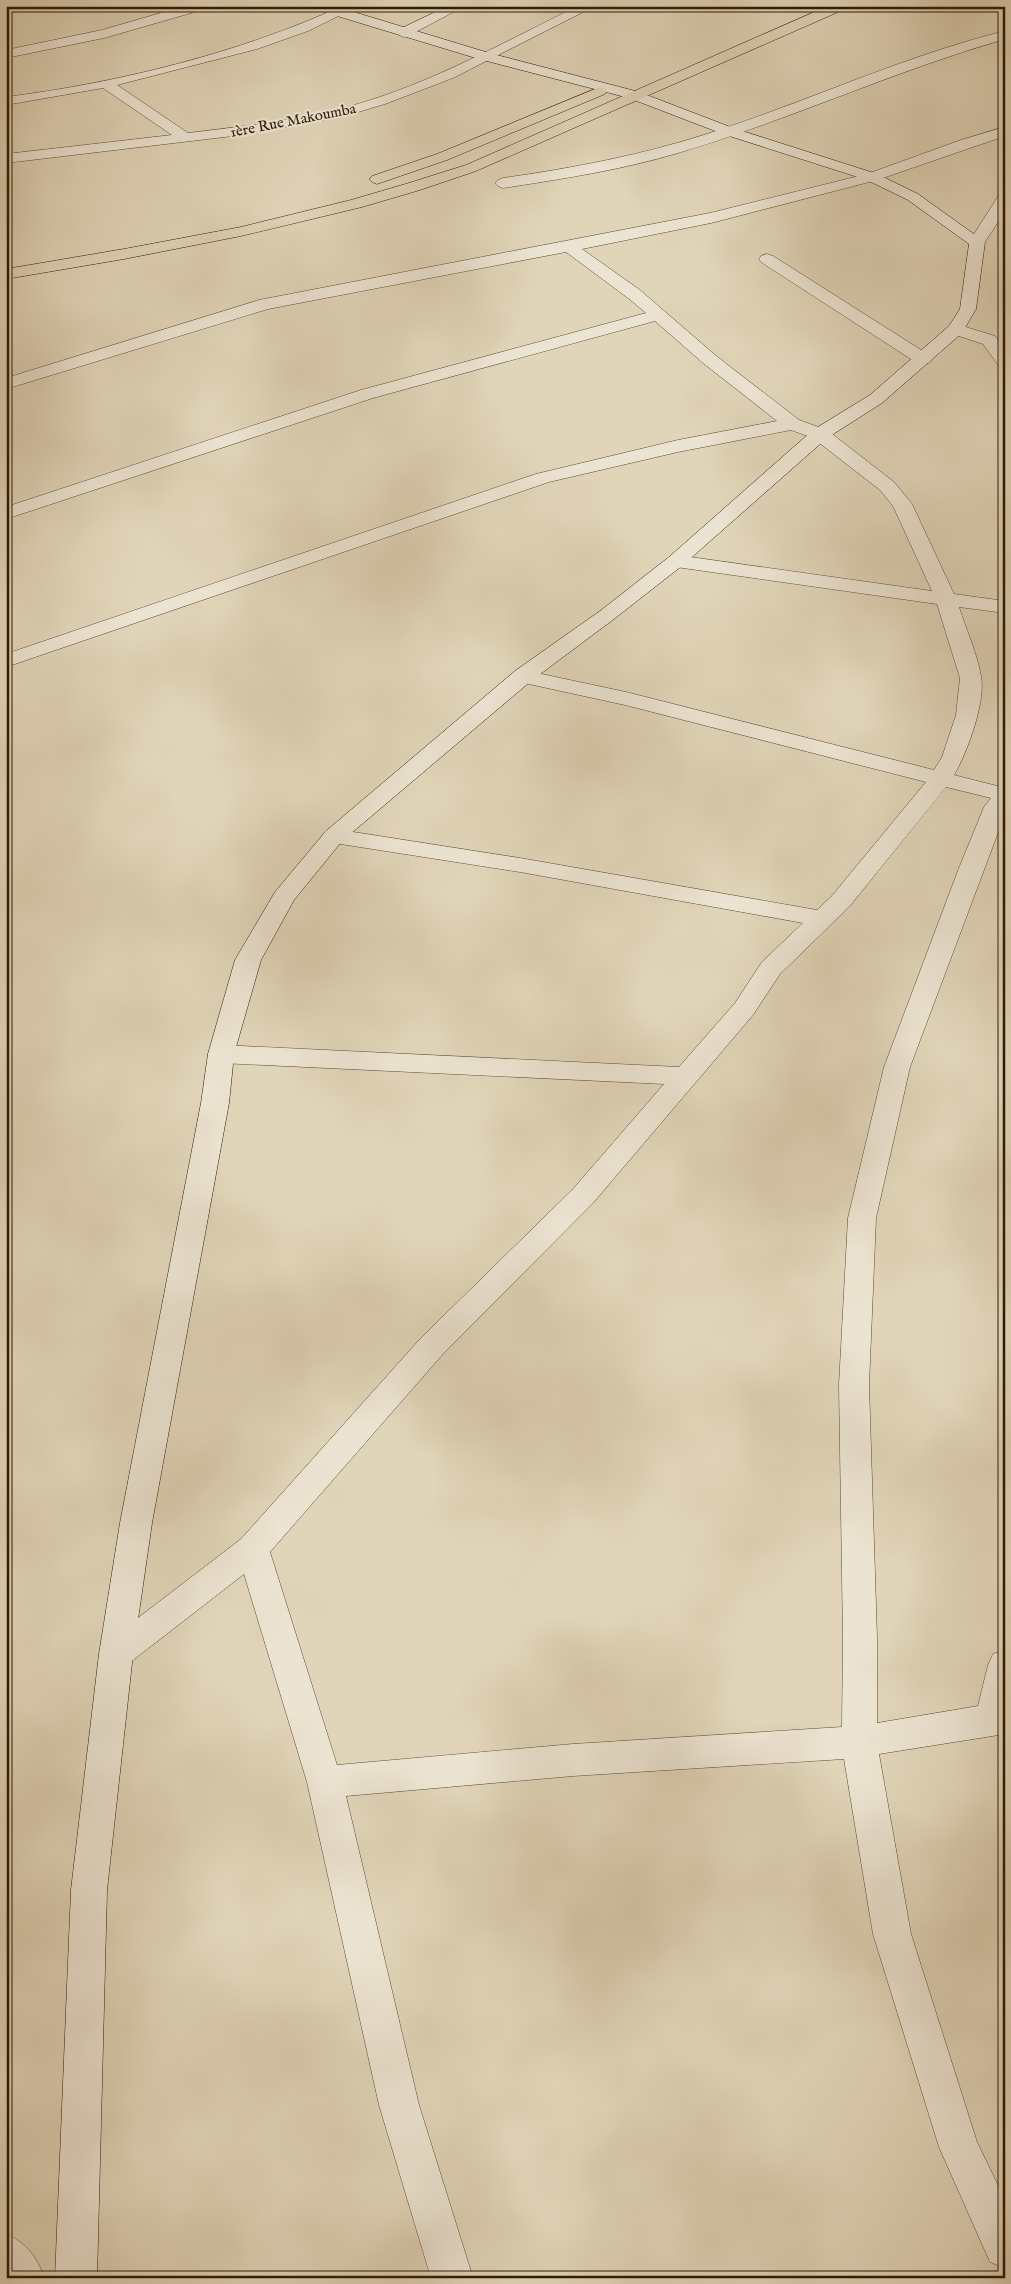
<svg xmlns="http://www.w3.org/2000/svg" width="1011" height="2284" viewBox="0 0 1011 2284" font-family="'IM FELL English',serif">
<style>
.lines{fill:none;stroke-linecap:round;stroke-linejoin:round}
.street-casing{stroke:#5a4931;stroke-width:1}
.secondary-casing{stroke:#2d1a04;stroke-width:1}
.primary-casing{stroke:#2d1a04;stroke-width:1}
.street{fill:#ece4d2;fill-rule:evenodd}
.secondary{fill:#ece4d2;fill-rule:evenodd}
.primary{fill:#e1d5b9;fill-rule:evenodd}
.labels{text-anchor:middle;stroke-width:4.5;stroke-linejoin:round;paint-order:stroke}
.far-street-label{font-size:15px;fill:#2d1a04;stroke:#ece4d2}
</style>
<rect width="100%" height="100%" fill="#e1d5b9"/>
<filter id="stains"><feTurbulence type="fractalNoise" baseFrequency=".004" numOctaves="4"/><feColorMatrix values="0 0 0 0 .2 0 0 0 0 .09 0 0 0 0 .02 0 0 0 .5 -.17"/></filter>
<radialGradient id="worn" r=".72"><stop offset=".6" stop-color="#630" stop-opacity="0"/><stop offset="1" stop-color="#630" stop-opacity=".3"/></radialGradient>
<g class="lines">
<defs>
<path id="street" d="M6,6H29L28,9L6,14Z
M185,6H206L205,9L104,38L6,58V50L102,30Z
M342,6H359L308,31L257,49L117,85L188,133C236,127 284,122 331,111C418,91 498,45 578,6H595L453,78L385,104L338,118L233,136L6,163V154L172,135L103,88L6,105V97C117,83 240,53 342,6Z
M448,6H465L408,36L403,37L396,33L398,30Z
M1005,31V39C894,71 789,120 678,153C621,170 562,179 503,188L498,186L495,183L498,180L503,178C574,168 642,155 710,133C809,101 904,56 1005,31Z
M1005,127V136L877,180L711,223L582,249L640,290L715,355L799,420L827,430L894,482L912,504L954,594L1005,601V613L959,607C966,629 977,653 981,676C986,702 967,753 954,775L1005,788V814L910,1067L876,1218L869,1385L877,1638V1723L978,1706L988,1665L993,1654L1005,1650V1734L879,1754L911,1934L977,2142L1005,2200V2268L990,2262L939,2147L873,1934L844,1759L573,1776L346,1796L419,2105L473,2278H431L379,2105L307,1782L244,1574L128,1664L116,1669L104,1664L99,1654L104,1644L241,1539L420,1339L573,1189L664,1084L221,1063L212,1060L208,1054L212,1048L221,1045L679,1067L735,1003L762,962L803,923L520,872L334,843L326,841L322,836L326,831L334,829L520,858L817,910L831,897L926,782L625,705L515,681L512,676L515,671L523,670L626,692L934,770L942,757L956,715L960,678L937,604L676,567L669,565L666,561L669,557L676,555L932,591L893,506L880,490L813,438L791,430L678,452L549,482L6,667V654L536,474L678,440L777,421L703,363L655,321L373,398L6,519V507L361,390L646,313L628,298L566,252L268,309L6,389V378L259,300L710,213L867,174L961,140ZM946,787L991,798L984,807L959,868L884,1067L848,1218L839,1385L843,1638L842,1727L573,1744L337,1765L270,1552L442,1355L593,1203L753,1015L780,974L849,907Z
M1005,193V211L985,242L983,245H971L969,242L997,198L999,195Z
M767,254L773,256L929,355L932,359L929,363H917L761,262L759,259L761,256Z
M956,324L995,336L1005,349V367L999,366L983,344L950,333L947,329L950,325Z
M6,2234C27,2243 36,2257 45,2278H6Z"/>
<path id="secondary" d="M313,6H334L489,53L639,92L733,128L877,174L918,194L985,242L976,309L962,333L882,403L827,438L683,565L614,619L531,681L342,841L294,900L261,960L234,1054L229,1103L152,1523L133,1654L107,1890L97,2278H55L71,1890L99,1654L120,1523L201,1103L208,1054L235,960L275,892L326,831L515,671L600,611L669,557L813,430L870,395L949,326L960,309L969,244L908,200L867,180L723,134L629,98L479,59L314,9Z"/>
<path id="primary" d="M828,6H846L845,9L476,171L420,190L362,207L241,236L124,259L6,279V269L124,249L241,227L351,200L409,183L466,165Z
M600,87L607,91L605,94L447,160L377,184L372,182L369,179L372,176L437,154Z"/>
</defs>
<!-- street casing -->
<use href="#street" class="street-casing"/>
<!-- secondary casing -->
<use href="#secondary" class="secondary-casing"/>
<!-- primary casing -->
<use href="#primary" class="primary-casing"/>
<!-- street -->
<use href="#street" class="street"/>
<!-- secondary -->
<use href="#secondary" class="secondary"/>
<!-- primary -->
<use href="#primary" class="primary"/>
</g>
<g class="labels">
<!-- far-street labels -->
<g class="far-street-label">
<text transform="translate(293 120) rotate(-11)" y="5">1ère Rue Makoumba</text>
</g>
</g>
<!-- margin -->
<rect width="1011" height="2284" fill="none" stroke="#e1d5b9" stroke-width="25"/>
<rect x="8" y="8" width="996" height="2269" fill="none" stroke="#2d1a04" stroke-width="2.5"/>
<rect x="12" y="12" width="986" height="2259" fill="none" stroke="#2d1a04"/>
<rect width="100%" height="100%" filter="url(#stains)"/>
<rect width="100%" height="100%" fill="url(#worn)"/>
</svg>
